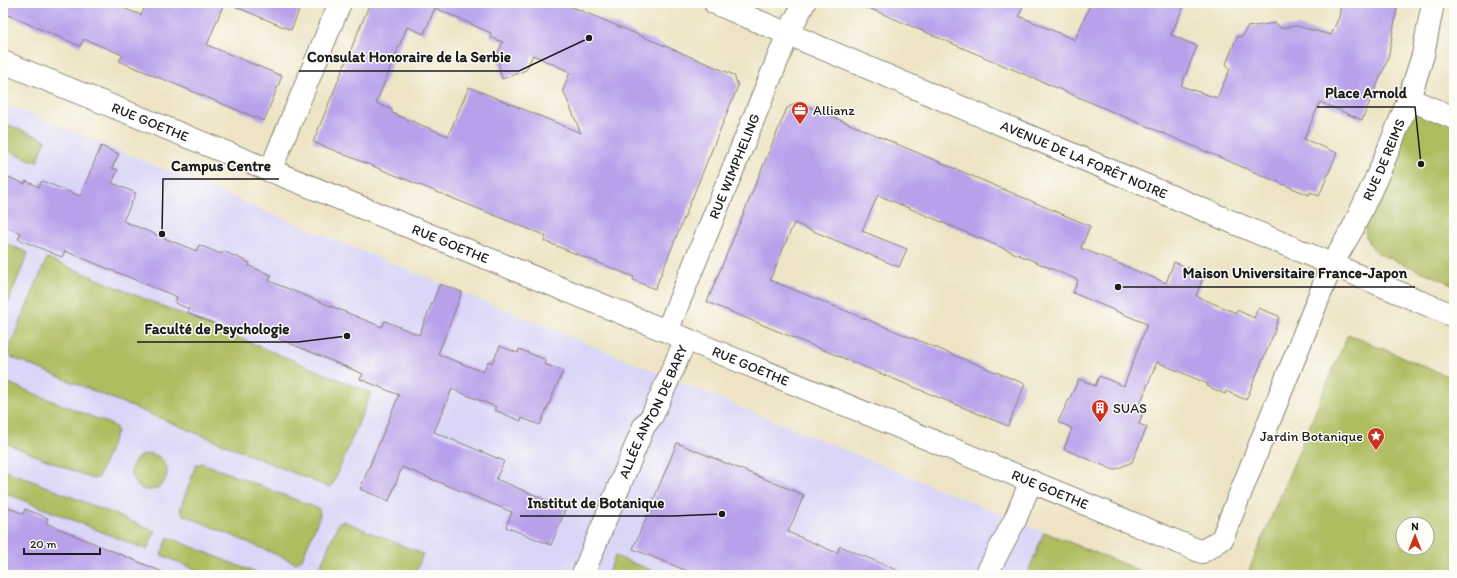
<svg xmlns="http://www.w3.org/2000/svg" width="1457" height="578" viewBox="0 0 1457 578" font-family="Itim,sans-serif">
<style>
.built{fill:#dad6f7}
.green{fill:#afbc5e;stroke:#666c3d;fill-rule:evenodd}
.building{fill:#b8a0eb;fill-rule:evenodd}
.lines{fill:none;stroke-linecap:round;stroke-linejoin:round}
.minor-casing{stroke:#858070;stroke-width:24}
.major-casing{stroke:#858070;stroke-width:24}
.minor{stroke:#fff;stroke-width:22}
.major{stroke:#fff;stroke-width:22}
.labels{text-anchor:middle;stroke-width:3;stroke-linejoin:round;paint-order:stroke}
.poi-label{font-size:14px;fill:#1c1c1c;stroke:#fdfcf7;text-anchor:start}
.street-label{font-size:14px;fill:#1c1c1c;stroke:#fdfcf7}
.leader{fill:none;stroke:#1c1c1c;stroke-width:1.5}
.callout-dot{fill:#1c1c1c;stroke:#fdfcf7;stroke-width:1.5}
.callout-label{font-size:15px;text-anchor:middle;font-weight:bold;fill:#1c1c1c;stroke:#fdfcf7;stroke-width:3;stroke-linejoin:round;paint-order:stroke}
</style>
<rect width="100%" height="100%" fill="#fdfcf7"/>
<filter id="ink" filterUnits="userSpaceOnUse"><feTurbulence type="fractalNoise" baseFrequency=".025" numOctaves="2"/><feDisplacementMap in="SourceGraphic" scale="8" xChannelSelector="R" yChannelSelector="G"/><feConvolveMatrix kernelMatrix="1 2 1 2 8 2 1 2 1" color-interpolation-filters="sRGB"/></filter>
<filter id="wash" filterUnits="userSpaceOnUse"><feTurbulence type="fractalNoise" baseFrequency=".012" numOctaves="4" result="noise"/><feDisplacementMap in="SourceGraphic" scale="16" xChannelSelector="R" yChannelSelector="G"/><feGaussianBlur stdDeviation="0.9" result="paint"/><feColorMatrix in="noise" values="0 0 0 0 0 0 0 0 0 0 0 0 0 0 0 0 0 1.4 0 .05"/><feComposite in="paint" operator="in"/></filter>
<g filter="url(#wash)">
<rect width="100%" height="100%" fill="#eee4c5"/>
<!-- built -->
<path class="built" d="M3,103L1044,532L1151,575H3Z"/>
<!-- green -->
<path class="green" d="M1419,94L1454,109V285L1379,254L1369,244L1366,237L1365,227Z
M3,123L46,140L37,162L3,149Z
M3,242L28,253L3,315Z
M47,258L371,393L332,486L328,487L11,357L8,351Z
M1348,334L1454,379V575H1247ZM1403,524H1427V548H1403Z
M3,381L115,426L117,431L98,478L93,479L3,442Z
M131 472a18 18 0 1 1 36 0a18 18 0 1 1-36 0Z
M202,463L319,509L320,515L302,559L296,563L184,515L180,509L196,465Z
M3,469L155,531L147,550L3,492Z
M343,521L423,554L415,575H325L321,573L319,569L339,522Z
M1044,532L1151,575H1027Z
M168,537L261,575H209L161,555Z
M615,556L664,575H607Z"/>
<g id="blocks">
<!-- building -->
<path class="building" d="M3,3H111L141,15L147,3H224L207,45L282,76L264,121L119,61L123,55L84,39L80,46L3,13Z
M227,3H302L291,30Z
M370,3H563L734,75L738,86L655,289L633,280L634,277L544,241L546,236L313,142ZM435,8L491,33L490,37L503,42L497,56L502,79L526,70L533,55L570,72L563,90L581,133L469,87L448,136L392,113V110L376,103L407,27L424,34Z
M857,3H1024L1019,16L1075,40L1091,3H1185L1171,35L1197,46L1181,86L1217,98L1230,69L1226,64L1237,37L1243,36L1247,27L1276,23L1280,28L1297,26L1331,35L1339,17L1341,3H1398L1388,59L1362,120L1320,102L1304,139L1337,153L1319,196L1310,192L1309,195L1280,183Z
M798,102L1090,226L1081,248L1166,283L1174,262L1200,272L1198,276L1203,278L1196,296L1236,313L1237,310L1254,318L1258,308L1279,316L1274,333L1246,400L1226,391L1225,394L1207,386L1208,384L1157,362L1140,404L1145,406L1139,424L1147,427L1132,462L1114,470L1064,449L1072,428L1058,422L1079,379L1095,386L1099,376L1124,386L1147,324L1073,293L1078,280L878,195L862,231L907,249L899,267L794,223L770,280L1025,384L1008,426L707,302L787,108Z
M101,146L119,154L112,168L118,170L112,183L136,193L123,221L196,251L199,245L221,254L223,251L250,263L249,266L272,275L269,281L382,327L385,321L419,335L440,284L462,292L438,354L483,372L488,361L492,363L500,346L518,353L519,349L546,360L544,364L563,371L540,425L522,418L521,421L494,410L496,407L452,389L434,432L504,461L496,479L566,508L551,545L506,527L512,512L402,467L389,501L360,489L399,395L360,379L363,374L251,327L248,333L233,327L232,331L188,313L189,309L175,303L177,297L65,251L62,257L18,239L21,233L3,226V175L25,184L26,181L39,187L42,181L80,196Z
M677,443L804,495L788,532L837,553L840,546L908,575H697L633,549Z
M7,507L23,514L25,509L48,518L46,523L62,530L170,575H3V518Z"/>
</g>
</g>
<g filter="url(#ink)">
<use href="#blocks" fill-opacity="0" stroke="#858070" stroke-width="1"/>
<g class="lines">
<defs>
<g id="minor">
<path id="s1" d="M3,62L686,339L1202,552L1222,539L1332,264L1353,228L1380,170L1409,99L1423,55L1433,3"/>
<path d="M1409,99L1454,118"/>
<path d="M270,171L340,3"/>
<path id="s2" d="M667,331L788,34L804,3"/>
<path id="s3" d="M583,574L644,426L652,416L686,339"/>
<path d="M986,575L1015,520L1031,481"/>
</g>
<g id="major">
<path id="s4" d="M715,3L1454,316"/>
</g>
</defs>
<!-- minor casing -->
<use href="#minor" class="minor-casing"/>
<!-- major casing -->
<use href="#major" class="major-casing"/>
<!-- minor -->
<use href="#minor" class="minor"/>
<!-- major -->
<use href="#major" class="major"/>
</g>
</g>
<!-- icons -->
<defs>
<symbol id="office-pin" viewBox="-11 -11 22 30"><path d="M0 17L-7.5 6A9.5 9.5 0 1 1 7.5 6Z" fill="#c8321e" stroke="#fdfcf7"/><path d="M-6-3h4V-5.5h4V-3h4V5H-6ZM-1-4.5V-3h2v-1.5ZM-6 0V1H6V0Z" fill="#fff"/></symbol>
<symbol id="building-pin" viewBox="-11 -11 22 30"><path d="M0 17L-7.5 6A9.5 9.5 0 1 1 7.5 6Z" fill="#c8321e" stroke="#fdfcf7"/><path d="M-4-6H4V6H1V3H-1V6H-4ZM-2.5-4.3h1.7v1.8h-1.7ZM.8-4.3h1.7v1.8H.8ZM-2.5-1h1.7V.8h-1.7ZM.8-1h1.7V.8H.8Z" fill="#fff"/></symbol>
<symbol id="sight-pin" viewBox="-11 -11 22 30"><path d="M0 17L-7.5 6A9.5 9.5 0 1 1 7.5 6Z" fill="#c8321e" stroke="#fdfcf7"/><path d="M0-6L1.8-2.2L6-1.7L2.9 1.2L3.7 5.4L0 3.3L-3.7 5.4L-2.9 1.2L-6-1.7L-1.8-2.2Z" fill="#fff"/></symbol>
</defs>
<g fill-rule="evenodd">
<use href="#office-pin" x="790" y="100" width="20" height="27"/>
<use href="#building-pin" x="1090" y="398" width="20" height="27"/>
<use href="#sight-pin" x="1366" y="426" width="20" height="27"/>
</g>
<g class="labels">
<!-- poi labels -->
<g class="poi-label">
<text x="813" y="115">Allianz</text>
<text x="1113" y="413">SUAS</text>
<text x="1363" y="441" text-anchor="end">Jardin Botanique</text>
</g>
<!-- street labels -->
<g class="street-label">
<text dy="5" stroke="none"><textPath href="#s1" startOffset="159">RUE GOETHE</textPath></text>
<text dy="5" stroke="none"><textPath href="#s1" startOffset="1732">RUE DE REIMS</textPath></text>
<text dy="5" stroke="none"><textPath href="#s4" startOffset="401">AVENUE DE LA FORÊT NOIRE</textPath></text>
<text dy="5" stroke="none"><textPath href="#s2" startOffset="178">RUE WIMPHELING</textPath></text>
<text dy="5" stroke="none"><textPath href="#s1" startOffset="483">RUE GOETHE</textPath></text>
<text dy="5" stroke="none"><textPath href="#s1" startOffset="807">RUE GOETHE</textPath></text>
<text dy="5" stroke="none"><textPath href="#s3" startOffset="177">ALLÉE ANTON DE BARY</textPath></text>
<text dy="5" stroke="none"><textPath href="#s1" startOffset="1131">RUE GOETHE</textPath></text>
</g>
</g>
<!-- callouts -->
<path class="leader" d="M589 38L519 71H299M1421 164L1415 107H1317M162 234L163 179H279M1118 287L1175 287H1415M347 336L298 342H137M722 514L673 516H520"/>
<g class="callout-dot">
<circle cx="589" cy="38" r="4"/>
<circle cx="1421" cy="164" r="4"/>
<circle cx="162" cy="234" r="4"/>
<circle cx="1118" cy="287" r="4"/>
<circle cx="347" cy="336" r="4"/>
<circle cx="722" cy="514" r="4"/>
</g>
<g class="callout-label">
<text x="409" y="62">Consulat Honoraire de la Serbie</text>
<text x="1366" y="98">Place Arnold</text>
<text x="221" y="171">Campus Centre</text>
<text x="1295" y="278">Maison Universitaire France-Japon</text>
<text x="217" y="334">Faculté de Psychologie</text>
<text x="596" y="508">Institut de Botanique</text>
</g>
<!-- margin -->
<rect width="1457" height="578" fill="none" stroke="#fdfcf7" stroke-width="16"/>
<!-- north arrow -->
<g transform="translate(1415 536)"><circle r="19" fill="#fdfcf7" stroke="#a3a29f"/>
<path d="M0-3L7 15L0 10L-7 15Z" fill="#c8321e"/>
<text y="-6" font-size="11" font-weight="bold" text-anchor="middle" fill="#1c1c1c">N</text>
</g>
<!-- scale -->
<path d="M24 548v6h76v-6" fill="none" stroke="#1c1c1c" stroke-width="2"/>
<text x="30" y="548" font-size="12" fill="#1c1c1c" stroke="#fdfcf7" stroke-width="3" paint-order="stroke">20 m</text>
</svg>
